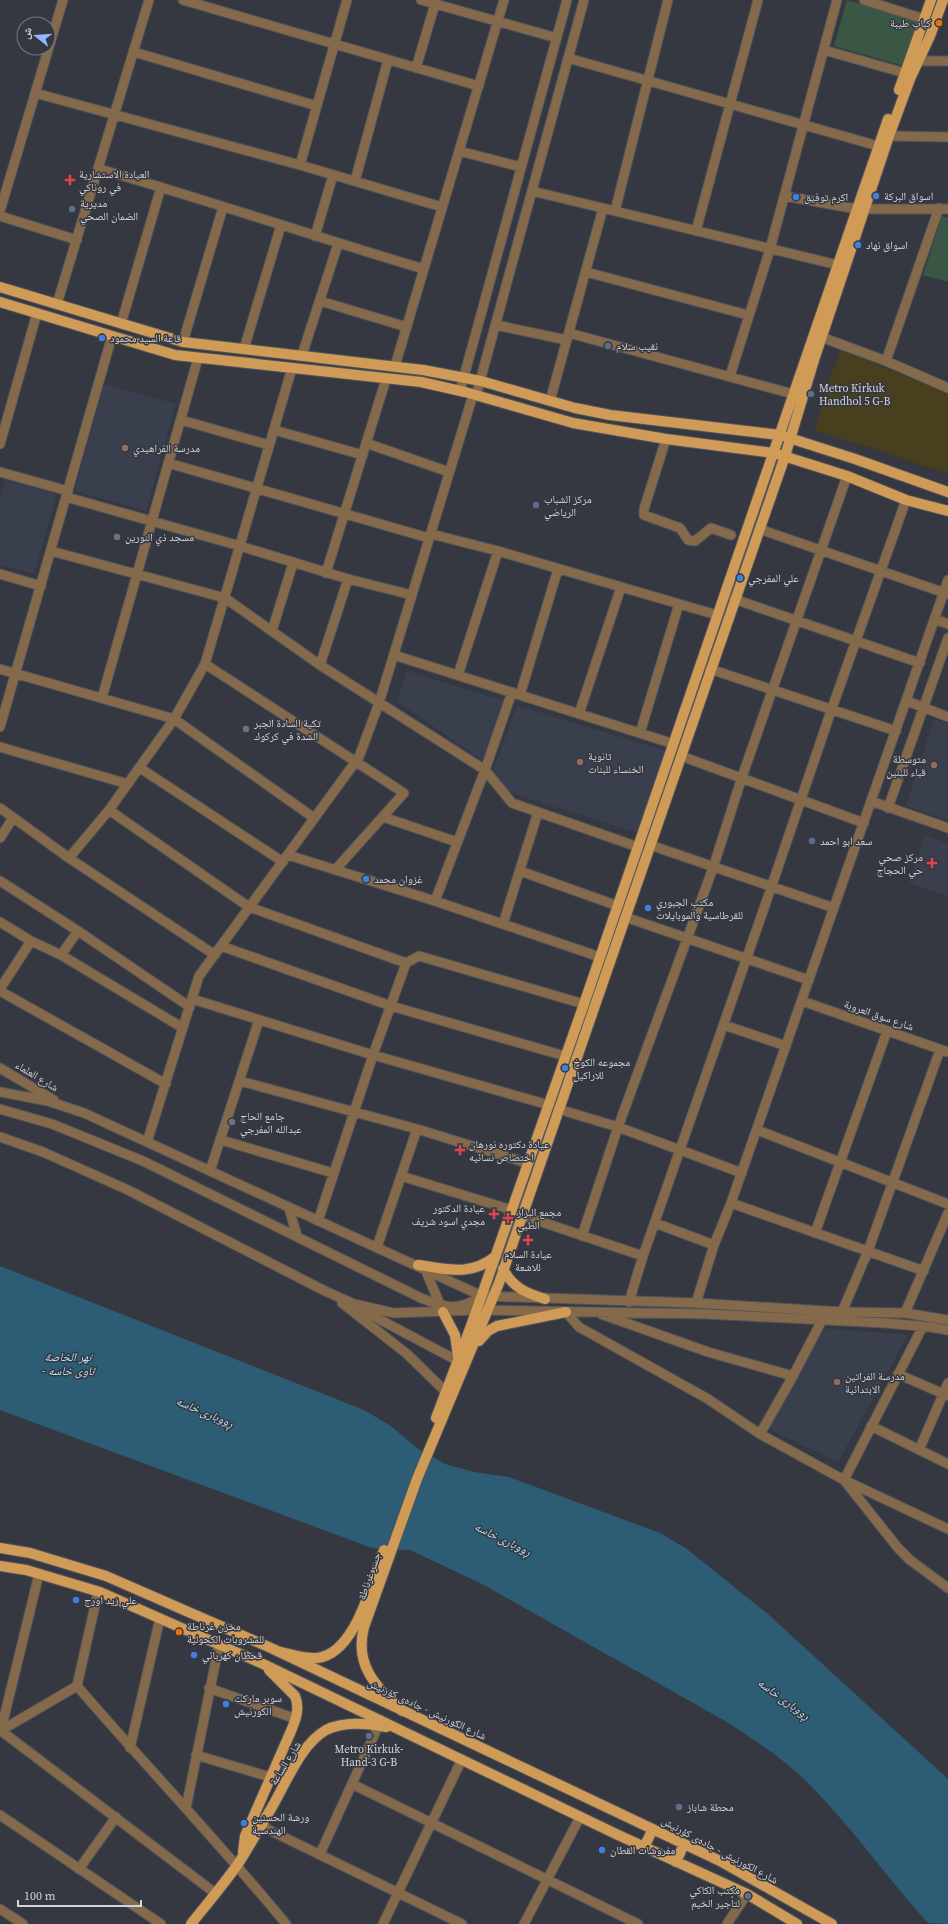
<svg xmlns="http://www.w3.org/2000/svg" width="948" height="1924" viewBox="0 0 948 1924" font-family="'Source Serif 4','Noto Naskh Arabic',serif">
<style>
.built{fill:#3a3f4d}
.green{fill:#3a5745}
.sand{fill:#483f1f}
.water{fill:#2c5d74}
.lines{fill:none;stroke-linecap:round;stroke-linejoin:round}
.minor-casing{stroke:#51545c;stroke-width:11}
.major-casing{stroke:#51545c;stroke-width:12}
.minor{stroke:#846a4b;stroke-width:9}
.major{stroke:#cf9b56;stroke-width:10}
.food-dot{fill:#e8710a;stroke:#353840;stroke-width:1.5}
.health-dot{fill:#e0444e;stroke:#353840;stroke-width:1.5}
.shop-dot{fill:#3f7fe0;stroke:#353840;stroke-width:1.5}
.service-dot{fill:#5c6f8a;stroke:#353840;stroke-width:1.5}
.education-dot{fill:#8d6e63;stroke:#353840;stroke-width:1.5}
.worship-dot{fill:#6b7280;stroke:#353840;stroke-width:1.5}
.labels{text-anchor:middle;stroke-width:3;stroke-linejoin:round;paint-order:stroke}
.poi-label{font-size:11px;fill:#d3d5da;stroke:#353840;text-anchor:start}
.street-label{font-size:11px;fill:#d3d5da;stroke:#353840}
.water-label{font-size:12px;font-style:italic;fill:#b5e3fa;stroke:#353840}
</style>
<rect width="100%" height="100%" fill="#353840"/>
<!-- built -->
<path class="built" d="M104,384L176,404L146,511L75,491Z
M5,480L57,494L34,574L0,565V499Z
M407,671L504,701L482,760L397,701Z
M517,706L667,751L638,833L511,793L492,773Z
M934,719L948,724V820L906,806Z
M925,835L948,844V896L909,883Z
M821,1328L908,1335L838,1462L768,1429Z"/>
<!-- green -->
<path class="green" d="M847,0L920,21L904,66L834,46Z
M942,216L948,218V282L923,275Z"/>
<!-- sand -->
<path class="sand" d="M841,350L948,393V474L869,447L815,431L829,380Z"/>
<!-- water -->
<path class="water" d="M0,1266L364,1410L391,1426L418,1449L445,1464L474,1472L509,1477L660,1533L687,1549L769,1615L948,1779V1924L928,1923C886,1877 850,1824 805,1780C782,1758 754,1740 727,1722L482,1584L410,1550L372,1548L0,1410Z"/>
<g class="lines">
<defs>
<path id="minor" d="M183,0L479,86
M421,0L557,38
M864,0L924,19
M824,50L905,73
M134,52L317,106
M568,58L878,146
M918,61H948
M416,68L435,4
M35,93L300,165L442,207
M889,136L948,137
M459,151L521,167
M300,165L347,0
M99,169C208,200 315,237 424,269
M355,181L388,60
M532,191L838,265
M785,196L857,209
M865,209H948
M0,211L63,0
M615,211L668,0
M0,216L77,240
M696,231L758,0
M315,236L333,175
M586,272L748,315
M320,301L407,327
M57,304L149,0
M121,324L161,187
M496,325L567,340
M569,333L793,394
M821,337L886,361L948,388
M183,342L223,207
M244,349L281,225
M302,355L338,244
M886,361L939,208
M395,366L504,0
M730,376L770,249L837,0
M460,391L567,0
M476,396L584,0
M550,401L603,208
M181,420L269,445
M274,430L363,455
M666,439L644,509V515L680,528L688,540L695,541L711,528L731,535
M366,443L449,472
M0,444L37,313
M168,463L429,538
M0,472L68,491
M66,497L240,546L348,579L412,595
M759,529L948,594
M431,534L498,551L717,615
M51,551L225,598L320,665L485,770L512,803L638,847
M326,573L386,379
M0,574L41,586
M734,599L920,663
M935,619L948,624
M272,631L293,563
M394,655L674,744
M205,664L404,793L335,870
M320,665L348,579
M0,669L174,719L314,818
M710,669L896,731
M458,675L498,551
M520,695L558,569
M102,698L198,358
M907,701L948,717
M579,714L621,587
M0,727L112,336
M640,733L679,604
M0,747L128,784
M681,756L864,823
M140,768L283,862
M871,801L948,828
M0,808L69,858L215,955
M888,808L948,638
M109,810L249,907L406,963L419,956L584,1004
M383,817L457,842
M0,838L13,818
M650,845L834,908
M288,855L435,901L600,957
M69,858L109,810L174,719L205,664L292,368
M520,871L618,906
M0,881L78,931L190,1007
M435,901L485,770L512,692
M625,917L809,980
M0,922L31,941L61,955L183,1028
M503,924L538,812
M221,946L391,1006L565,1056
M61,955L78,931
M0,989L31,941
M0,991L166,1084
M192,999L373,1055L549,1105
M802,1001L948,1052
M724,1025L786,1046
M0,1068L54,1100
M240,1081L417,1129L527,1163
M0,1092L48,1101L84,1113L482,1296L696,1303L842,1312L905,1313L948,1320
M0,1109L52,1124L143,1161L421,1298C447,1308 457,1312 482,1296
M558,1109L618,1127L742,1173
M757,1130L948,1204
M0,1137L43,1152L128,1190L327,1292
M221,1140L333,1173
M147,1142L199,976L359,757L379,703L473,395
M210,1171L259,1020
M401,1176L512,1210
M731,1203L924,1271
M289,1208L297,1236
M521,1215L643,1256
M318,1221L373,1055L406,963
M655,1223L714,1245
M815,1233L887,1031
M582,1236L618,1127L713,868L742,777L847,476
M377,1247L417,1129
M425,1269L441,1307
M323,1290L354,1304L394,1313L477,1310L706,1314L885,1323L930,1327L948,1330
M629,1302L643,1256L771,888L831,711L906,500
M342,1303L407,1354L446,1392
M696,1303L714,1245L731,1203L948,580
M360,1309L458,1361
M566,1312L579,1327L708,1399L760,1434L844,1480L948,1529
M842,1312L868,1251L940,1050
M905,1313L948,1213
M601,1314L708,1352L793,1376
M923,1326L844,1480L898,1548L910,1560L948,1588
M898,1374L948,1396
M871,1426L948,1464
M760,1434L793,1376L822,1320
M919,1450L948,1383
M77,1686C146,1766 219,1842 286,1924
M209,1688L296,1719
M0,1730L215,1893
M1,1730L39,1574
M0,1731L77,1686L98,1592
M130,1748L160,1618
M196,1755L270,1777
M352,1784L638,1924
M186,1808L219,1645
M0,1815L161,1924
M261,1826L462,1924
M320,1854L381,1720
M79,1869L116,1817
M0,1909L23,1924
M383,1924L462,1759
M524,1924L580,1817
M727,1924L747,1894"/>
<path id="major" d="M899,90L931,0
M0,287L183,342L423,370L481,381L575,408L610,415L780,435L855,459L948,492
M0,302L175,355L421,382L465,392L573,423L666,439L774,453L847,476L906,500L948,511
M418,1265C448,1269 470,1277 496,1256
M503,1269C513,1288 526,1293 545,1299
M443,1312L455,1335L458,1356
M479,1341L488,1331L497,1326L566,1312
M436,1418L471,1326L584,1004L888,119
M0,1548L30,1553L106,1576L271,1648L720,1861L832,1924
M0,1566L26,1570L100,1592L263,1664L616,1834L747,1894L797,1924
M277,1651C290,1654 304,1659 317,1658C356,1654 372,1581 384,1550
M402,1711C376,1686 354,1666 364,1627L417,1479L499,1283L785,456L814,360L889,136L910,79L930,36L943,0
M644,1847L653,1829
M243,1852L245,1836L291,1731C296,1719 300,1708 295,1696L269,1670
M676,1862L684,1844
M191,1924C207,1904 223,1885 238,1864C250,1845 261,1826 272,1807C286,1783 301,1744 326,1730C344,1721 366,1723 386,1727"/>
</defs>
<!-- minor casing -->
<use href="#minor" class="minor-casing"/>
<!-- major casing -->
<use href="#major" class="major-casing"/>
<!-- minor -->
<use href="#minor" class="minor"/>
<!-- major -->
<use href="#major" class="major"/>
</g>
<!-- markers -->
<g class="food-dot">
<circle cx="939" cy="23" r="4"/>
<circle cx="179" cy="1632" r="4"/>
</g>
<g class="health-dot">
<path d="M68 174h4v4h4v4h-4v4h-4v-4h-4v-4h4z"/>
<path d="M930 857h4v4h4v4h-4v4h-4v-4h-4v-4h4z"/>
<path d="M458 1144h4v4h4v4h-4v4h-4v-4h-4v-4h4z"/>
<path d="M492 1208h4v4h4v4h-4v4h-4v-4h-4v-4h4z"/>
<path d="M506 1212h4v4h4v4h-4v4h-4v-4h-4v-4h4z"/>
<path d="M526 1234h4v4h4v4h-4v4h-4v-4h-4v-4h4z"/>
</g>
<g class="shop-dot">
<circle cx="876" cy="196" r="4"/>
<circle cx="796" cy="197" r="4"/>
<circle cx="858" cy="245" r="4"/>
<circle cx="102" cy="338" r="4"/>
<circle cx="740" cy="578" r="4"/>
<circle cx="366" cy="879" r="4"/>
<circle cx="648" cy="908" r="4"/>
<circle cx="565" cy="1068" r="4"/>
<circle cx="76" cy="1600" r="4"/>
<circle cx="194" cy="1655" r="4"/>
<circle cx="226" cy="1704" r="4"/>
<circle cx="244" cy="1823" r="4"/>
<circle cx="602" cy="1850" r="4"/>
</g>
<g class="service-dot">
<circle cx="72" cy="209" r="4"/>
<circle cx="608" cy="346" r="4"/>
<circle cx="811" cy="394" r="4"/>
<circle cx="536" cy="505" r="4"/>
<circle cx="812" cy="841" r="4"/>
<circle cx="369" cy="1736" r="4"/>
<circle cx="679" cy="1807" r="4"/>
<circle cx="748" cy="1896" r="4"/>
</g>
<g class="education-dot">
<circle cx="125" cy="448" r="4"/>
<circle cx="580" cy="762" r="4"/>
<circle cx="934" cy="765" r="4"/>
<circle cx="837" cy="1382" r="4"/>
</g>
<g class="worship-dot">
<circle cx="117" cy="537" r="4"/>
<circle cx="246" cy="729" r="4"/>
<circle cx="232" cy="1122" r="4"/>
</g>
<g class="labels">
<!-- poi labels -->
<g class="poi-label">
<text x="931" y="27" text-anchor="end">كباب طيبة</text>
<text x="79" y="178">العيادة الاستشارية<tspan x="79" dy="13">في روناكي</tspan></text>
<text x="884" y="200">اسواق البركة</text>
<text x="804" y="201">اكرم توفيق</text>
<text x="80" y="207">مديرية<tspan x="80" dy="13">الضمان الصحي</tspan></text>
<text x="866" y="249">اسواق نهاد</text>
<text x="110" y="342">قاعة السيد محمود</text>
<text x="616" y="350">نقيب سلام</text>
<text x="819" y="392">Metro Kirkuk<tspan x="819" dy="13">Handhol 5 G-B</tspan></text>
<text x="133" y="452">مدرسة الفراهيدي</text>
<text x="544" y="503">مركز الشباب<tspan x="544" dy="13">الرياضي</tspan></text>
<text x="125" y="541">مسجد ذي النورين</text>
<text x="748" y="582">علي المفرجي</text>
<text x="254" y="727">تكية السادة الجبر<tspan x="254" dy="13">الشدة في كركوك</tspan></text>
<text x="588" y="760">ثانوية<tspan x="588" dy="13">الخنساء للبنات</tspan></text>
<text x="926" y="763" text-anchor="end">متوسطة<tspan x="926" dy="13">قباء للبنين</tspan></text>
<text x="820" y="845">سعد ابو احمد</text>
<text x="923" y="861" text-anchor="end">مركز صحي<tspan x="923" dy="13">حي الحجاج</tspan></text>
<text x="374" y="883">غزوان محمد</text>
<text x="656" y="906">مكتب الجبوري<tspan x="656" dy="13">للقرطاسية والموبايلات</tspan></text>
<text x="573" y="1066">مجموعه الكوخ<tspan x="573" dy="13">للاراكيل</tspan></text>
<text x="240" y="1120">جامع الحاج<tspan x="240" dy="13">عبدالله المفرجي</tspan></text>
<text x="469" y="1148">عيادة دكتوره نورهان<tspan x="469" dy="13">اختصاص نسائيه</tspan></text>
<text x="485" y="1212" text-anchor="end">عيادة الدكتور<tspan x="485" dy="13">مجدي اسود شريف</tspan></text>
<text x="517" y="1216">مجمع البزاز<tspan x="517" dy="13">الطبي</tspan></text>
<text x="528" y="1258" text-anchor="middle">عيادة السلام<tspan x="528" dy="13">للاشعة</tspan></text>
<text x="845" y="1380">مدرسة الفراتين<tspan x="845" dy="13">الابتدائية</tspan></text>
<text x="84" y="1604">علي زيد اورج</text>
<text x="187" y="1630">مخزن غرناطة<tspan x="187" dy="13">للمشروبات الكحولية</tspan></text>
<text x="202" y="1659">قحطان كهربائي</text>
<text x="234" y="1702">سوبر ماركت<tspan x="234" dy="13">الكورنيش</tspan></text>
<text x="369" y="1753" text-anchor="middle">Metro Kirkuk-<tspan x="369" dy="13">Hand-3 G-B</tspan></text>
<text x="687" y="1811">محطة شاباز</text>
<text x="252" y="1821">ورشة الحسنين<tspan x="252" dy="13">الهندسية</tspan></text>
<text x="610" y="1854">مفروشات القطان</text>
<text x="740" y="1894" text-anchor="end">مكتب الكاكي<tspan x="740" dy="13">لتأجير الخيم</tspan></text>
</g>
<!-- street labels -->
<g class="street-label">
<text transform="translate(879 1015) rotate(19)" y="4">شارع سوق العروبة</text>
<text transform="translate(37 1076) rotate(31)" y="4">شارع العلماء</text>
<text transform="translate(369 1576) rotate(-71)" y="4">جسر غرناطة</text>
<text transform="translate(427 1709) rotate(25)" y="4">شارع الكورنيش - جادەی کۆرنیش</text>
<text transform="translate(285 1763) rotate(-58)" y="4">شارع الساعة</text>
<text transform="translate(720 1850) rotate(28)" y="4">شارع الكورنيش - جادەی کۆرنیش</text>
</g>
<!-- water labels -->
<g class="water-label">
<text x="68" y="1361">نهر الخاصة<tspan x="68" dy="14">- ئاوی خاسە</tspan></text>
<text transform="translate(205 1412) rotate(23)" y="4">ڕووباری خاسە</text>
<text transform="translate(503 1539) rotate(26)" y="4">ڕووباری خاسە</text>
<text transform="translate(784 1699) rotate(36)" y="4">ڕووباری خاسە</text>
</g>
</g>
<!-- north arrow -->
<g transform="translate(36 36) rotate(287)"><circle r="19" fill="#353840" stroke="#74777e"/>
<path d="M0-3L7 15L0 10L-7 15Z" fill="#91b8fd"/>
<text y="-6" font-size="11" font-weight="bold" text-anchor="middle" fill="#d3d5da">ش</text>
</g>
<!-- scale -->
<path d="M18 1900v6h123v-6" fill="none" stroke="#d3d5da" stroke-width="2"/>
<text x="24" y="1900" font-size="12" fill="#d3d5da" stroke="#353840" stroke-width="3" paint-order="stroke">100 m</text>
</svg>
